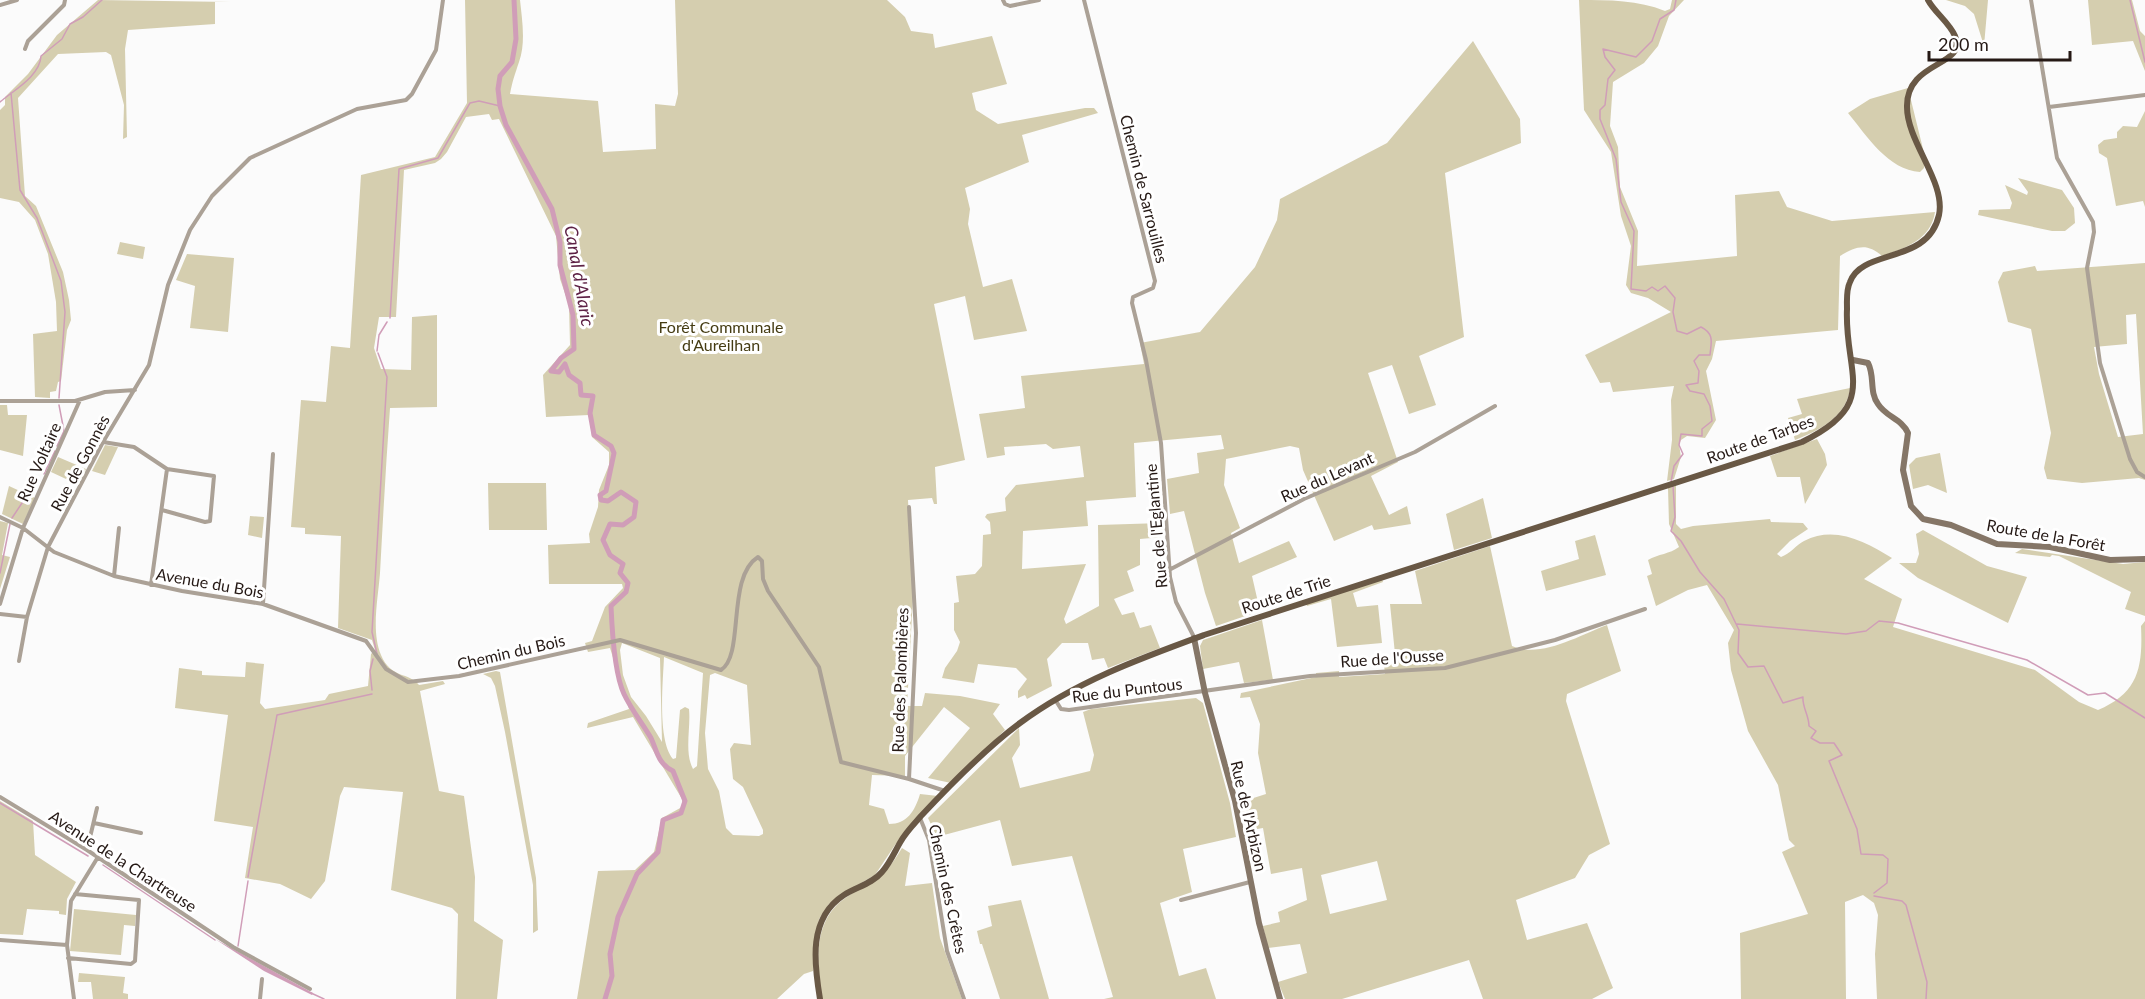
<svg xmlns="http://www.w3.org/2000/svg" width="2145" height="999" viewBox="0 0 2145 999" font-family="Lato,sans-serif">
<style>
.green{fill:#d5ceaf;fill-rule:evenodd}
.water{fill:#d09db8}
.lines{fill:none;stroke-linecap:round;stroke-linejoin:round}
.stream{stroke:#d09db8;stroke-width:1.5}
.canal{stroke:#d09db8;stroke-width:5}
.street{stroke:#aba196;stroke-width:4}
.secondary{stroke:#857667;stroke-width:6}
.primary{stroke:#695845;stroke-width:6}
.labels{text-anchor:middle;stroke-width:6;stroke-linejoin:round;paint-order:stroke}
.street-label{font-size:16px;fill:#251915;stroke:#fff}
.park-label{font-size:16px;fill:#453c13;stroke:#fff}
.water-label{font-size:18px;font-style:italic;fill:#5d2145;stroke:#fff}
</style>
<rect width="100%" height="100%" fill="#fbfbfb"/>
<!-- green -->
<path class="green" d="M98,0L231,2H215V24L128,30L125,49L127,137L123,139L124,105L111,55L106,52L58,54L18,98L25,196L36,206L63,272L69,300L71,320L67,330L61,381L58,382L56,391L50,392V398L35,397L33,334L57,331L56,302L48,254L35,220L19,202L0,198V110L5,105V97L28,74L57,35Z
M465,0H520C522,19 526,43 519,62C515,74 512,82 510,94L598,101L603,152L656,149L655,104L675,106L678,94L675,0H887L905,17L911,31L933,34L935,48L992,36L1007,84L972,93L976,110L998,124L1085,108H1094L1098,113L1022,135L1029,162L965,188L970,209L968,224L983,287L1012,279L1027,331L974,340L965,296L934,304L965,460L935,467L937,504H934L932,498L908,500L913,597L907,706H922L925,693L960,696L1000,704L993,714L1005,730L951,783L928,778L970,728L944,707L905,756V776L872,775L869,805L884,809L889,824C907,824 915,811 920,794L938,796L895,845L875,875L840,895L829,904L819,919L813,971L804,974L777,999H577L598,871L635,870L654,852L662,818L682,807V799L633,717L587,728L588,723L629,709L610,648L588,652L585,643L592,641L605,607L623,588L622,584H549L548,545L590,543L589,534L598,507L599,490L609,465V452L592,437L589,415L546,417L543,375L570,345L569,305L560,279L556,236L499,119L492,120L489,114L466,117L447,152L441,159L435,163L404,170L396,317H379L374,348L381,369L411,370L412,317L437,315V407L390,408C386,463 383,518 380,573C378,599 371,631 381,655C391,679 409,672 419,685L443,681L445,684L420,691L439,791L464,796L475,877L474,921L503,940L497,999H456L458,914L452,908L391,890L403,792L344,787L340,796L325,881L311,899L280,884L245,878L253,827L214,821L228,715L175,708L179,668L202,671V675L245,677L246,662L264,664L260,703L265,709L325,700L329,694L368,686L371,654L375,650L372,640L338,628L341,536L305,534V528L291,527L301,400L326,402L331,346L350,348L361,175L435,157L467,103ZM622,643L660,658L662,742L646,716L631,697L623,675L620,650ZM664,657L703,673L697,766L693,769C684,752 691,728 689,709L685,707L680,710L676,758L673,759C657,740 663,682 664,657ZM715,673L747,685L751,745L734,743L730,749L733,779L743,787L763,830V834L759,836L733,835L726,828L719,791L708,769L705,733L710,675Z
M1579,0C1610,0 1638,0 1665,11L1670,9L1672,0H1684L1669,16L1658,46L1644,63L1613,82L1610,126L1618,147L1620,187L1638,231L1637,266L1737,256L1735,195L1779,191L1787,207L1832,221L1935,212C1931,240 1905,248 1882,256C1867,243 1857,246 1840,256L1838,330L1716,341L1712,359L1706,371L1716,420L1705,438L1687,436L1681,440L1679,444L1681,457L1674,479L1667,481L1672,440L1671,400L1674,386L1613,392L1610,382L1600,383L1585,355L1671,312L1648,298L1631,293L1626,285L1631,246L1621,216L1611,152L1584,110Z
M1946,0H1988L1984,46L1974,14L1965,6Z
M2088,0H2132L2140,31L2145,36V71L2133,41L2092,45Z
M1473,41L1520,119L1521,143L1445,173L1464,337L1419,356L1436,405L1409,414L1392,365L1368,373L1398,462L1371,476L1389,515L1407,506L1411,524L1374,530L1372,525L1334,541L1303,470L1299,448L1290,446L1226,459L1224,485L1240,528L1231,533L1239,563L1289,541L1297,557L1252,576L1260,611L1216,626L1205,593L1184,511L1170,514L1167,479L1199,473L1197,453L1224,449L1221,435L1134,443L1136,497L1086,501L1088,526L1023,531L1022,569L1086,564L1064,619L1066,624L1099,606L1098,525L1162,523L1163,537L1140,539V565L1127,571L1134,591L1114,599L1122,615L1134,612L1140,628L1151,625L1160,648L1108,668L1104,658L1092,660L1088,643H1062L1047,659L1052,686L1027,699L1025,695L1018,698V691L1027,679L1016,668L978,664L974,683L942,678L945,668L957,651L960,642L954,630V603L959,602L956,576L975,574L982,566L983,535L991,534L990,522L985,517L987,514L1006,511L1005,498L1016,485L1084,477L1080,446L1053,449L1046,444L1004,447L1005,455L987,458L979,414L1025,408L1021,376L1144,364L1140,343L1200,332L1255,267L1277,220L1280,199L1387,143Z
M1908,88L1925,157L1924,168L1920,172C1888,170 1867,136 1848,113L1870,99Z
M2145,111V207L2143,201L2116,206L2107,158L2099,153L2098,145L2104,140L2117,138V132L2123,126L2137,127Z
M2018,178L2062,190L2074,208L2075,223L2065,231H2052L1978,215L1979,210L2010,209L2012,203L2005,185L2027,195L2028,192Z
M120,242L145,247L143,259L117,254Z
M187,254L234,258L228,332L190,328L195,286L176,280Z
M2145,263V480L2139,478L2082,483L2047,479L2044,468L2051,433L2031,329L2008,322L1998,282L2003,272L2035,266L2037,271ZM2136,314L2143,434L2118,437L2099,374L2094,347L2127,344L2126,315Z
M1850,388C1847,416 1819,431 1795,440L1788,418L1802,414L1797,399Z
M0,405H7L8,415H27L23,456L0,450Z
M1817,439L1825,454L1827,465L1805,504L1800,477H1777L1770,456Z
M105,445L118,447L105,475L92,471Z
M1940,453L1947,493L1928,485L1913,489L1909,465L1916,458Z
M58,457L86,469L79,485L51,472Z
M488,483H546L547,530H489Z
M1676,485V524L1681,529L1693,526L1770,519L1771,522L1803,523L1808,529L1790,541L1777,554L1781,557C1790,554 1796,545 1804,541C1835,525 1866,542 1892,558L1864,579L1902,599L1893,627L2035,670L2079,702L2098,710C2138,693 2143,668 2141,626L2145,621V999H1877L1875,954L1878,915L1874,903L1863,895L1845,902L1846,999H1741L1740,933L1808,914L1782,852L1795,846L1789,840L1778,785L1748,731L1731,670L1728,643L1734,630L1707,585L1688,590L1656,606L1647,576L1652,574L1648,560C1658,554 1670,554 1679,547L1669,524L1668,488Z
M9,486L35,498L23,524L2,514Z
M1483,498L1492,538L1454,550L1446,514Z
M250,516L264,517L262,538L248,535Z
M0,521L8,523L2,555L10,557L0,589Z
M1923,530L1987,566L2027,577L2008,623L1918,578L1899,563H1916L1919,554L1916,534Z
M1595,535L1606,575L1546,591L1541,571L1579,559L1575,541Z
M1490,546L1512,646C1540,659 1580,635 1607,625L1621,671L1567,694L1566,701L1610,844L1589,855L1575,878L1516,900L1527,940L1587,923L1613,988L1592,999H1483L1469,960L1342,999H1285L1278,982L1307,973L1300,944L1268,948L1263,926L1280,922L1278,912L1307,900L1302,868L1271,874L1263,828L1246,831L1241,802L1266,794L1258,753L1260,724L1250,697L1240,698L1241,693L1316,677V673L1339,671V677L1385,674L1384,665L1396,664L1390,604H1422L1415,571ZM1377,861L1387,900L1330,914L1321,875Z
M2022,549L2123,564L2145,562V616L2125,609L2131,592L2059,556L2052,555L2050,557L2015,553Z
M1382,579L1383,582L1353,593L1357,607L1378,605L1382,643L1337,647L1331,599L1307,606L1306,604Z
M1262,620L1273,680L1244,683L1239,662L1203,669L1200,646L1203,640Z
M496,671L500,672L536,878L538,930L533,933V885L505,732L495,686L491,678L483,674Z
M1196,698L1203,703L1230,803L1236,837L1183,849L1192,892L1160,903L1179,976L1206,968L1216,999H1104L1113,997L1072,856L1012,866L1000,820L944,835L935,833L928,818L1019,728L1020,745L1012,758L1020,788L1090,771L1094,755L1083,712L1091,709Z
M0,801L33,821L35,855L76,882L67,899L66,915L59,914V911L27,909L23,935L0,934Z
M902,848L910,853L905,886L932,883L940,938L962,999H822C817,965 812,922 844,899C875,877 880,884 902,848Z
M1021,900L1049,999H1000L982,944H980L977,931L992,926L988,906Z
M74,909L136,915L135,926L124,925L121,955L70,951Z
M79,973L125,977L123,993L128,994V999H93L91,982H78Z"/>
<!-- water -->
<path class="water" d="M215,939L313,993L312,995L264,971Z"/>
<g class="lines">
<!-- stream -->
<path class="stream" d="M2130,0L2145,62
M11,93L20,190L37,218L61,281L65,312L59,398
M0,102C14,90 40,76 41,56L62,39L70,24L83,17L102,0
M390,318L399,169L438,158L470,103L479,101L500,106
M377,351L379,335L387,322
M57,446L64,431L59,405
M44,474L55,451
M1671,482L1674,466L1683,454L1679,445L1681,434L1702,436V429L1712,421L1710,406L1704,394L1690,391L1686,385L1698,383L1699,371L1694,361L1699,355H1710C1711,343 1715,334 1701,327L1687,334L1677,331L1673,312L1675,298L1665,286L1658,291L1652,287L1646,291L1631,289L1634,231L1621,202L1616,159L1600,119V110L1605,105L1608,79L1615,70L1605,57L1603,49L1636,57L1652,41L1660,19L1674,10L1676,0
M1673,486L1675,517L1671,531L1681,541L1700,572L1724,599L1739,630L1738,653L1748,667L1764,666L1783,703L1803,697C1802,707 1809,715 1809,726L1816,731L1811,738L1820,743H1834L1842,755L1829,761L1857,829L1861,854L1883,855L1888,859L1887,883L1874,893
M12,518L26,497
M0,573L10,524
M1737,624L1846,634L1866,631L1879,621L1898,623L2027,660L2088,695L2105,693L2145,718
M377,654L372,632L387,377L378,353
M372,690L370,671L373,659
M0,803L88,856
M103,865L215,940
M248,877L277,715L372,694
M1874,896L1902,901L1906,905L1927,982L1926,999
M238,946L248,881
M311,993L324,999"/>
<!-- canal -->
<path class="canal" d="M514,0L516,39L512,62L500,76L498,89L500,106L506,125L552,209L560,242V265L573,315L574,349L561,358L551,371L559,372L565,364L569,375L580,383L581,395L593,396L590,413L594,435L611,446L614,453L606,491L600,495L601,500L608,501L621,492L636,502L634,517L623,525L610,524L603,540L610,555L623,564L620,573L628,583L626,592L611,606C612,630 614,673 624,694C631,709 642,723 651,738C657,751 658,764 673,771L685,801L681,813L663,820L658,852L637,874L618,917L610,954L612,976L605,999"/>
<!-- street -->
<path class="street" d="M1003,0L1005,4L1010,6L1039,0
M1084,0L1155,281L1153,288L1133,297L1132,303L1146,360L1161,443L1170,577L1176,602L1194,637
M2031,0L2057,158L2093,222L2094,232L2087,268L2100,363L2130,459L2137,472L2145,477
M0,5L17,0
M25,49L28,41L64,5L65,0
M2049,107L2145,95
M0,401H75L105,392L135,390
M103,442L134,447L167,469L151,585
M909,507L916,633L909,779L945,791
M162,510L205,522L210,521L214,476L167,469
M0,517L23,528L54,552L114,576L182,591L263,604L366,641L386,669L408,682L459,676L620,640L721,670C745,655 726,577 758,557L762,561L763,579L768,591L819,667L841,762L909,779
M1169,570L1304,499L1415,452L1495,406
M114,576L119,528
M0,604L23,528L80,400
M263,604L273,454
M0,614L27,617
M19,661L27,617L48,547L103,442L149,365L168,285L190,230L212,196L250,158L357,109L406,100L412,94L436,50L443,0
M1056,701L1061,709L1069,710L1310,676L1445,668L1555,640L1645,609
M0,797L87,850L233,947L310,989
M920,818L929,840L947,951L964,999
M94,823L141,833
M87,850L97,808
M1181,900L1250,882
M0,940L67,945
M68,958L131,964L135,961L139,900L75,894
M74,999L67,945L71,901L98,857
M260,999L262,979"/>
<!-- secondary -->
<path class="secondary" d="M1853,360L1868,363C1875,376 1869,392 1878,404C1886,417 1902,419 1908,433L1903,470L1911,506L1923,519L1951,525L1997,544L2050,547L2110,560L2145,559
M1194,638L1205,693L1235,801L1259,923L1280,999"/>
<!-- primary -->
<path class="primary" d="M820,999C814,963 808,918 844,895C856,887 872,884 882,872C890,863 895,851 901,841C906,832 914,824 921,816C950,785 986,748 1020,723C1075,682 1141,658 1204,635L1802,442C1881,404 1844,374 1847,309C1847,300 1846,290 1850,282C1862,248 1928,265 1939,215C1946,182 1907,142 1907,107C1906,60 1968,67 1955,36C1949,22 1935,13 1928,0"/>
</g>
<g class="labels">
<!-- street labels -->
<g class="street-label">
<text transform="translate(1144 189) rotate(76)" y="6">Chemin de Sarrouilles</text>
<text transform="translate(1760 439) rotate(-20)" y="6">Route de Tarbes</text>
<text transform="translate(39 462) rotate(-66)" y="6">Rue Voltaire</text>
<text transform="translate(80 463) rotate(-62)" y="6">Rue de Gonnès</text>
<text transform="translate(1327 477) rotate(-24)" y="6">Rue du Levant</text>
<text transform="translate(1156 526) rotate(-95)" y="6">Rue de l'Eglantine</text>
<text transform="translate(2046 535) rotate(10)" y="6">Route de la Forêt</text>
<text transform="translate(210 583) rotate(10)" y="6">Avenue du Bois</text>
<text transform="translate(1286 594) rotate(-18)" y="6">Route de Trie</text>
<text transform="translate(511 652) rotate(-13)" y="6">Chemin du Bois</text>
<text transform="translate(1392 658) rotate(-4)" y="6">Rue de l'Ousse</text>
<text transform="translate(900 680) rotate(-88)" y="6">Rue des Palombières</text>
<text transform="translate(1127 690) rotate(-7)" y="6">Rue du Puntous</text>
<text transform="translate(1249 816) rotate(77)" y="6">Rue de l'Arbizon</text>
<text transform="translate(123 861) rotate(33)" y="6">Avenue de la Chartreuse</text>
<text transform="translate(948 889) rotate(78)" y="6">Chemin des Crêtes</text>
</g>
<!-- park labels -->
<g class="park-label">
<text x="721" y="333">Forêt Communale<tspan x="721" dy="18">d'Aureilhan</tspan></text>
</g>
<!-- water labels -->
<g class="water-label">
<text transform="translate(579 276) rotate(80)" y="6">Canal d'Alaric</text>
</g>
</g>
<!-- scale -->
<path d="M1929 51v9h141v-9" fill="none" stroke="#251915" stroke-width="3"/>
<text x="1938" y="51" font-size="18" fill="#251915" stroke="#ffffff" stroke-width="4.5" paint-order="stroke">200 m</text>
</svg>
